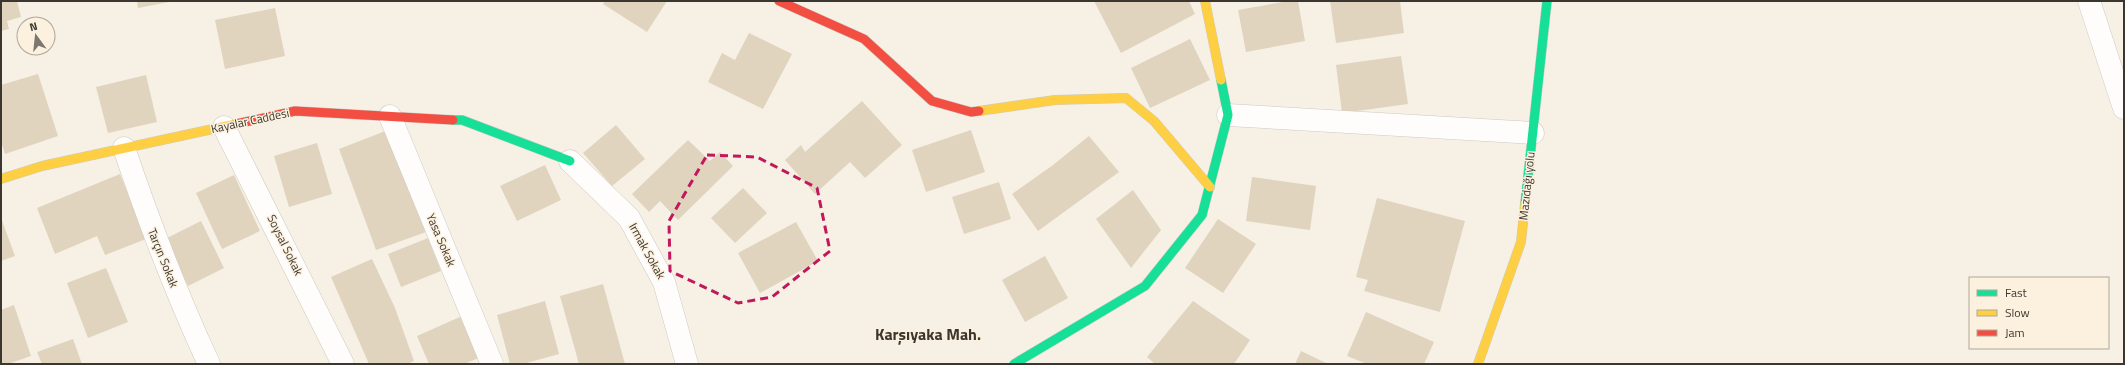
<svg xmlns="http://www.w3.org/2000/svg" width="2125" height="365" viewBox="0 0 2125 365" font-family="'Titillium Web',sans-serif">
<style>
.building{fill:#e1d4be}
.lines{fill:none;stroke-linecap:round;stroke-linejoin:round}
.street-casing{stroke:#cecac2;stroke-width:23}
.fast-casing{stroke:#cecac2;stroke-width:10}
.slow-casing{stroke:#cecac2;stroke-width:10}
.jam-casing{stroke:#cecac2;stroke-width:10}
.street{stroke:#fefdfb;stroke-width:22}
.fast{stroke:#16e098;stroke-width:9}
.slow{stroke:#ffcf43;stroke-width:9}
.jam{stroke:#f24e42;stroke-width:9}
.marked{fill:none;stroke:#c2185b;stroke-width:3;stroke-dasharray:8 5;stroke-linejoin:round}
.labels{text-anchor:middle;stroke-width:3;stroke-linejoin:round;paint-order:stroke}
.street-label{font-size:12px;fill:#3b3730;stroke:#fcf1df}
.district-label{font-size:16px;font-weight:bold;fill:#3b3730;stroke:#fcf1df}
</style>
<rect width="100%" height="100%" fill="#f6f0e5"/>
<!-- building -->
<path class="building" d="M1,1H17L21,17L7,21L9,29L1,31Z
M137,1H169V2L138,8Z
M605,1H667L647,32L603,4Z
M1094,1H1189L1195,14L1121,53Z
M1288,1H1298L1305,41L1246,52L1238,10Z
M1330,1H1400L1404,33L1336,43Z
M275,8L285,56L225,69L215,20Z
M749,33L792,54L763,109L708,82L722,53L735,60Z
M1190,39L1210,80L1150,108L1131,68Z
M1401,56L1408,104L1342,113L1336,65Z
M38,74L58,136L5,154L1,141V85Z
M146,75L157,122L108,133L96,87Z
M862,101L902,145L865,178L850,162L815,194L785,160L801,145L805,152Z
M616,125L645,159L612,186L583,153Z
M388,130L426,232L376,250L339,149Z
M971,130L985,172L926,192L912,150Z
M1089,136L1119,172L1038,231L1012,194L1053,165Z
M688,140L710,161L720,152L733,166L678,220L660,201L649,212L632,194Z
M317,143L332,194L289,207L274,156Z
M545,165L561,200L517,221L500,186Z
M120,174L146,239L105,255L97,236L55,254L37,208Z
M234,175L260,231L222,249L196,193Z
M1252,177L1316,186L1310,230L1246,221Z
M999,182L1011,219L964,234L952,197Z
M743,188L767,213L735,243L711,218Z
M1133,190L1161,230L1131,268L1096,219Z
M1377,198L1465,221L1440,312L1364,291L1368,280L1356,277Z
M1,218L15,256L1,261Z
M1218,219L1256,244L1223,293L1185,268Z
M201,221L224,268L188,286L165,239Z
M796,222L818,261L760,293L738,253Z
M428,238L441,271L401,287L388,254Z
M1045,256L1068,298L1025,322L1002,280Z
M372,259L395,308L414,361L407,364H369L331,277Z
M106,268L128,322L88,338L67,283Z
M603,284L625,364H579L560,296Z
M545,301L559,354L523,364H510L497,315Z
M1193,301L1250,340L1234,364H1155L1147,357Z
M14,305L31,356L8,364H1V310Z
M1366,312L1434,342L1424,364H1367L1347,356Z
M462,316L481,357L464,364H429L417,336Z
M73,339L82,364H42L37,352Z
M1301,351L1328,364H1295Z"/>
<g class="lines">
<defs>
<path id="street" d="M2089,1L2124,108
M1228,115L1533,133
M390,116L492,364
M224,127L343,364
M124,148C149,222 176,293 209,364
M570,161L629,218L664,282L687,364"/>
<path id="fast" d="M453,120H462L570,161
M1525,204L1547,1
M1014,364L1145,286L1202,215L1228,115L1221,80"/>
<path id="slow" d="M1205,1L1221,80
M979,111L1055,100L1126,98L1154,121L1210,187
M1,179L42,166L236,124
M1478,364L1521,242L1525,204"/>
<path id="jam" d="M779,1L864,39L932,101L971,112L979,111
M236,124L295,111L453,120"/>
</defs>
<!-- street casing -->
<use href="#street" class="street-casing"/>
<!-- fast casing -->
<use href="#fast" class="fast-casing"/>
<!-- slow casing -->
<use href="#slow" class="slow-casing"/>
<!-- jam casing -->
<use href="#jam" class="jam-casing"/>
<!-- street -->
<use href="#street" class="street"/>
<!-- fast -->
<use href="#fast" class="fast"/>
<!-- slow -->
<use href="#slow" class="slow"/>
<!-- jam -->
<use href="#jam" class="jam"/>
</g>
<!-- marked area -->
<path class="marked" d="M707,155L757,157L817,188L830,251L772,297L738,303L670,271L669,221Z"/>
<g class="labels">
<!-- street labels -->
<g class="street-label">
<text transform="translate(250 121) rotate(-12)" y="4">Kayalar Caddesi</text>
<text transform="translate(1527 186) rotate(-84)" y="4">Mazıdağı yolu</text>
<text transform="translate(441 240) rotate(67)" y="4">Yasa Sokak</text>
<text transform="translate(285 245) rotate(64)" y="4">Soysal Sokak</text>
<text transform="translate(647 251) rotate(61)" y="4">Irmak Sokak</text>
<text transform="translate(163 258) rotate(68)" y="4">Tarçın Sokak</text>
</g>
<!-- district labels -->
<g class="district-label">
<text x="928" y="340">Karşıyaka Mah.</text>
</g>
</g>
<!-- border -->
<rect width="2125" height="365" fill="none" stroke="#3b3730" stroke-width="4"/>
<!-- legend -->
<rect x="1969" y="277" width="140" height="72" fill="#fcf1df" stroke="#afa799"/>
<rect x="1977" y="290" width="20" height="6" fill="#16e098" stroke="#afa799"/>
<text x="2005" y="297" font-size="12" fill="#3b3730">Fast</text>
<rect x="1977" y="310" width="20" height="6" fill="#ffcf43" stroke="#afa799"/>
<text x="2005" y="317" font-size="12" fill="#3b3730">Slow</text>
<rect x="1977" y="330" width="20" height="6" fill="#f24e42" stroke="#afa799"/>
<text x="2005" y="337" font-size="12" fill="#3b3730">Jam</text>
<!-- north arrow -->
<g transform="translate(36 36) rotate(345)"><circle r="19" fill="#fcf1df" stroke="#afa799"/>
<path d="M0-3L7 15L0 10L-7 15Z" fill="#7c786f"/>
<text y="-6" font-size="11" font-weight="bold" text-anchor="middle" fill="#3b3730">N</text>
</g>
</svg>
